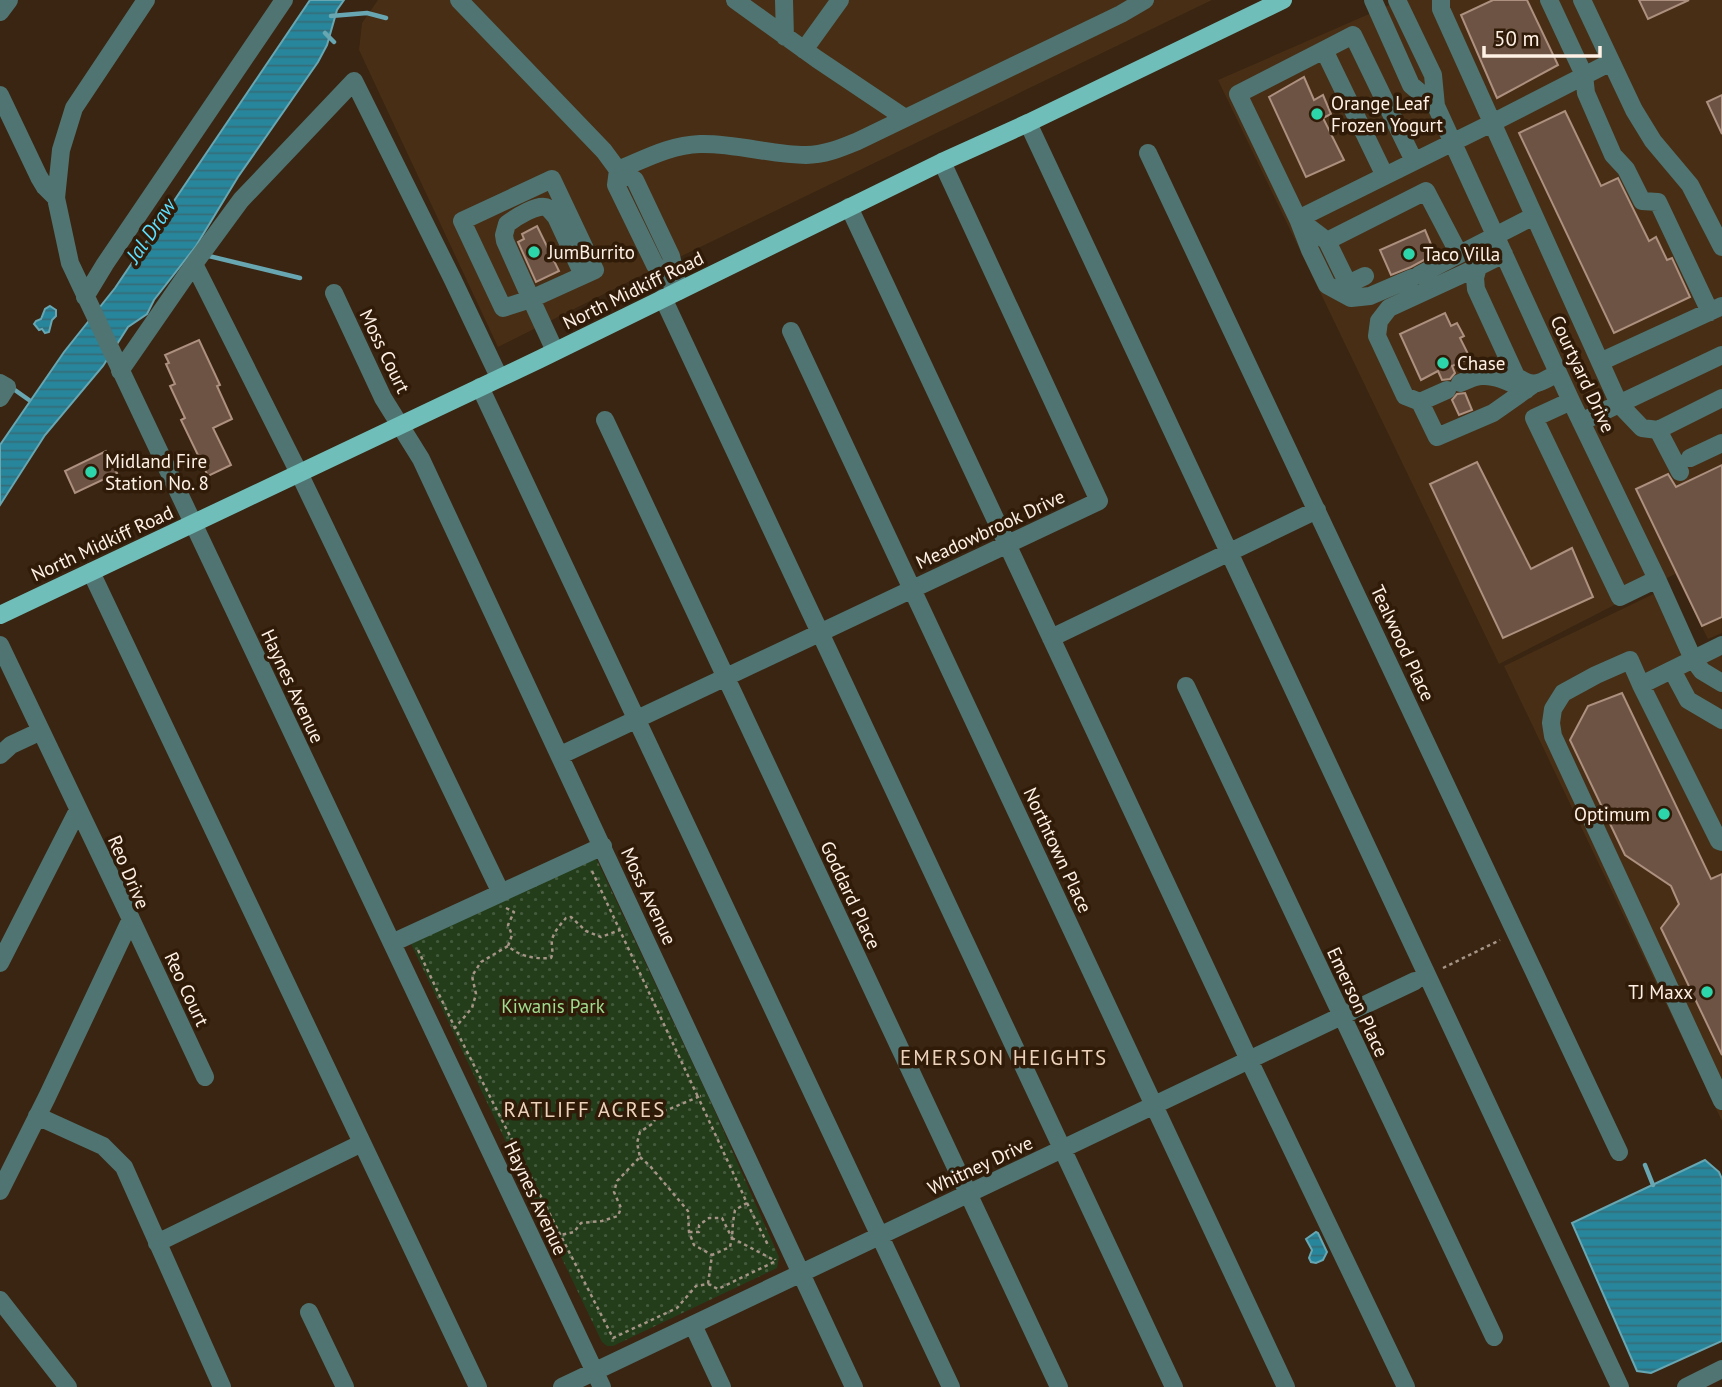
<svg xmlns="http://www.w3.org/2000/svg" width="1722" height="1387" viewBox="0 0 1722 1387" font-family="'PT Sans',sans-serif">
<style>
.built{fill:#472e15}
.park{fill:url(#park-dots)}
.water{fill:url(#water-rules);stroke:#68a6b2;stroke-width:2}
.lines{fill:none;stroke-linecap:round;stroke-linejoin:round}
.stream{stroke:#68a6b2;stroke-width:4.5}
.building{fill:#6d5343;stroke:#ad907f;stroke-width:2}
.path{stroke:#a69586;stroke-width:2.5;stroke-dasharray:3.5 3.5;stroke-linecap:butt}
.minor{stroke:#507471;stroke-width:18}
.major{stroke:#70beb9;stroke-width:18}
.poi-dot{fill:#2dd5ab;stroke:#2f1b08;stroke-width:2.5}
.labels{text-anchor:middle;stroke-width:7;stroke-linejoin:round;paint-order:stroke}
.poi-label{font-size:19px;fill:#fff1e5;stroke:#2f1b08;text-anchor:start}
.street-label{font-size:19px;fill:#fff1e5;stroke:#2f1b08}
.park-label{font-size:19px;fill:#a1dd90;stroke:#2f1b08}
.water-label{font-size:21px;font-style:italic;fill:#5cdefe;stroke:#2f1b08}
.neighbourhood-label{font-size:21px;letter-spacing:2px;fill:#eed3bc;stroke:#2f1b08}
</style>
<defs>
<pattern id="park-dots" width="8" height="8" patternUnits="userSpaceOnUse" patternTransform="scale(1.75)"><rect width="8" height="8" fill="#233d1b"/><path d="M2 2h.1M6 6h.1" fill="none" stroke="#445a3c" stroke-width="1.8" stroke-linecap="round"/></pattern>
<pattern id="water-rules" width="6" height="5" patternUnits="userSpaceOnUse" patternTransform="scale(1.75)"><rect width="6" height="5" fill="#27869c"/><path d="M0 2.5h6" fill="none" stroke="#366d79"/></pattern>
</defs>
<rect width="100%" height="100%" fill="#392512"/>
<!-- built -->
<path class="built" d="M378,0H1212L632,280L498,347L359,50L362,23Z
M1401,0H1722V633L1708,639L1675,574L1499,664L1218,80Z
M1668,587L1699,651L1722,640V1121L1504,666Z"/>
<!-- park -->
<path class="park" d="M595,856L708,1096L779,1257L777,1268L613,1346H607L602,1342L411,944Z"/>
<!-- water -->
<path class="water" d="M310,0H344L337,10L327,45L318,62L238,177L196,246L154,300L147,314L128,327L103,366L45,435L0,505V445L64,352L115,288Z
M50,306L56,310V316L52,320L49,332L45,333L42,329L39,330L34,324L36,321L41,319L45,309Z
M1705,1160L1719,1172L1722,1179V1341L1651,1373L1637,1371L1572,1223Z
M1316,1232L1318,1233L1327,1252L1323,1260L1316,1263L1311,1262L1309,1258L1312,1250L1306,1239Z"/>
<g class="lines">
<!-- stream -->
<path class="stream" d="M331,16L367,13L386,18
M325,33L334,42
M209,256L300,278
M12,388L29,400
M1645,1165L1653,1185"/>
</g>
<!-- building -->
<path class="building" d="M1493,0H1527L1558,65L1497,98L1461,15Z
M1639,0H1689L1648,19Z
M1304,77L1314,100L1323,95L1331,114L1323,118L1344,160L1306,177L1269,97Z
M1722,95V134L1707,102Z
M1565,111L1601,186L1618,178L1649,241L1656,237L1667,260L1672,258L1690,297L1614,333L1519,133Z
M537,226L559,271L536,282L518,242L524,239L522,234Z
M1425,230L1435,254L1411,267L1391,275L1380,250Z
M1445,313L1451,326L1457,323L1464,336L1460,338L1470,358L1452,366L1455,373L1450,379L1442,380L1438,371L1421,380L1400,334Z
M199,340L220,385L217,386L232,419L213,428L231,465L208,476L181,420L185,418L170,386L175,384L166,364L169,363L165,355Z
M1465,393L1472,410L1459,415L1452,400L1457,394Z
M106,451L117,473L75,493L65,471Z
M1477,462L1531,569L1572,548L1593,597L1503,638L1430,484Z
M1722,465V617L1702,626L1636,489L1668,474L1676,487Z
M1622,693L1711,879L1722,874V1055L1661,928L1679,904L1671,886L1625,855L1570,740L1588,706Z"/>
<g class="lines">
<!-- path -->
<path class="path" d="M592,871L698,1097L701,1096
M506,908L514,912L508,925L512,935L508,946C520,957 535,959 551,958C554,951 551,947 552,940C554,931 561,924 566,918L571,917L586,931L601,937L620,930
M418,950L455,1028L613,1338L677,1308L696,1286L708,1284L718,1289L776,1261L775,1259
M1443,968L1500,940
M454,1029L472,1008L476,994L472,976L481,962L508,946
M640,1157L650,1166L688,1211L689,1232L694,1245L712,1255
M747,1203L769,1247
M689,1232H699V1225L709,1218H722L732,1238L730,1247L712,1255L708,1284
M550,1240L560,1235L574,1232L581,1223L602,1221L618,1216L621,1208L614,1192L617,1181L640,1157L637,1143L640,1132L652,1124L660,1113L698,1097L747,1203L735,1210L733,1222L732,1238L774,1260"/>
<!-- minor -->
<path class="minor" d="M146,0L74,108L61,150L56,198L70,263L602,1387
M459,0L604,151L618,170C645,159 670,145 700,144C736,143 771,155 806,155C825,155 841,148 858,141L1121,14L1145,0
M735,0L817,59L905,118
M784,0L785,37
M1373,0L1411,85L1436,106
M1397,0L1433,75L1436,106L1571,401L1657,579L1693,659L1702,671L1722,683
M1441,0V9L1619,404L1642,428L1658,430
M1549,0L1584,75L1586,93L1613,155L1626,169L1642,201L1658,202L1710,312
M1582,0L1634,110L1653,141L1690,185L1722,247
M0,12L9,0
M804,50L840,0
M1324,50L1238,94L1298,219L1310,250L1327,285L1351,298L1370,296L1412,278
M0,95L39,177L45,187L56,198
M1028,123L1620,1387
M1148,153L1619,1152
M618,170L635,180L671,256L679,291L655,265L616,185Z
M1385,176L1324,50L1353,35L1414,161
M849,207L1249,1060L1406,1387
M1327,241L1348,284L1365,276
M1459,254L1426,191L1327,241L1298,219L1492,123L1611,62
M1504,254L1478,267L1475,278L1476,289L1516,376C1535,390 1540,382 1558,373
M194,264L241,200L354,81L452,278L499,377
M1478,267L1389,308L1379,321L1377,336L1405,396L1420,402L1437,437L1493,413L1534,384
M1419,275L1534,216
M334,293L383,398L421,459L854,1387
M85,297L105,264L284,0
M663,298L1174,1387
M791,331L1286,1387
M555,351L531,299L595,270L552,179L462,221L503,308L531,299L505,241L504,235L507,224C515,218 539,202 548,208C550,210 554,215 556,217L583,275
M1600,362L1722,306
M120,371L194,264L299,473L501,893
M0,383L7,387L0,398
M1460,383C1467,381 1474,376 1482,376C1497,375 1513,384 1526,390
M480,387L951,1387
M1571,401L1534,418L1620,597L1657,579
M1420,402L1447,390
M605,420L1059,1387
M1581,422L1722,355
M1690,458L1722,443
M1680,472L1658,430L1722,398
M91,572L478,1387
M1051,638L1317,510
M0,645L131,919L47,1097L0,1191
M1722,645L1641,685L1719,841L1722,842
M1672,670L1688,700L1722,720
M1641,685L1630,660L1596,675L1563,693L1553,709L1551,723L1553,736L1722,1101
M1186,686L1494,1337
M0,755L11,745L41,731
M561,755L1099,501L942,162
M131,919L205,1077
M392,943L603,846
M0,963L78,810
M37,1116L103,1146L124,1167L222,1387
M157,1243L362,1143
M0,1300L68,1387
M309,1312L345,1387
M693,1325L722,1387
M562,1387L1415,981
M1686,1387L1722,1369"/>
<!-- major -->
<path class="major" d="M0,615L540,359L942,162L1028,123L1283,0"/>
</g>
<!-- markers -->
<g class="poi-dot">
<circle cx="1317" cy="114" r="7"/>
<circle cx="534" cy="252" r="7"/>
<circle cx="1409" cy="254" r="7"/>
<circle cx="1443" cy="363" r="7"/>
<circle cx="91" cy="472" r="7"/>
<circle cx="1664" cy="814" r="7"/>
<circle cx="1707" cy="992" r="7"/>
</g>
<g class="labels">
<!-- poi labels -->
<g class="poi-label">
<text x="1331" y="110">Orange Leaf<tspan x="1331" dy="22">Frozen Yogurt</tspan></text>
<text x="548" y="259">JumBurrito</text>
<text x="1423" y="261">Taco Villa</text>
<text x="1457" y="370">Chase</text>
<text x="105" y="468">Midland Fire<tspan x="105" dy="22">Station No. 8</tspan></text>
<text x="1650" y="821" text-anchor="end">Optimum</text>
<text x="1693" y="999" text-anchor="end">TJ Maxx</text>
</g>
<!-- street labels -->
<g class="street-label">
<text transform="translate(633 290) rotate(-26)" y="7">North Midkiff Road</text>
<text transform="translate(385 351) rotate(64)" y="7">Moss Court</text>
<text transform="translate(1583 374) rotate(65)" y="7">Courtyard Drive</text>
<text transform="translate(990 529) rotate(-25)" y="7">Meadowbrook Drive</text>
<text transform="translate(102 543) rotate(-25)" y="7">North Midkiff Road</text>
<text transform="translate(1403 643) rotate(65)" y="7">Tealwood Place</text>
<text transform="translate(293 686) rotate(65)" y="7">Haynes Avenue</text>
<text transform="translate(1058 850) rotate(65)" y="7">Northtown Place</text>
<text transform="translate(129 872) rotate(67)" y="7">Reo Drive</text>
<text transform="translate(851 895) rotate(65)" y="7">Goddard Place</text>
<text transform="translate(649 896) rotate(65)" y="7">Moss Avenue</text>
<text transform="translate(187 989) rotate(65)" y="7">Reo Court</text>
<text transform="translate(1358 1002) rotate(65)" y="7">Emerson Place</text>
<text transform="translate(980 1165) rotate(-25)" y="7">Whitney Drive</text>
<text transform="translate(536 1198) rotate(65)" y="7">Haynes Avenue</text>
</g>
<!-- park labels -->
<g class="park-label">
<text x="553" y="1013">Kiwanis Park</text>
</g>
<!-- water labels -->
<g class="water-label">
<text transform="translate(151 231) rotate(-56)" y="7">Jal Draw</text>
</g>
<!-- neighbourhood labels -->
<g class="neighbourhood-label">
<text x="1004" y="1065">EMERSON HEIGHTS</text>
<text x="585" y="1117">RATLIFF ACRES</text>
</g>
</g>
<!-- scale -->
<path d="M1484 46v10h116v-10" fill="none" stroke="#fff1e5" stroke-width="3.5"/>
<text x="1494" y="46" font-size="21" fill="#fff1e5" stroke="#2f1b08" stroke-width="5" paint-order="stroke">50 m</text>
</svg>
